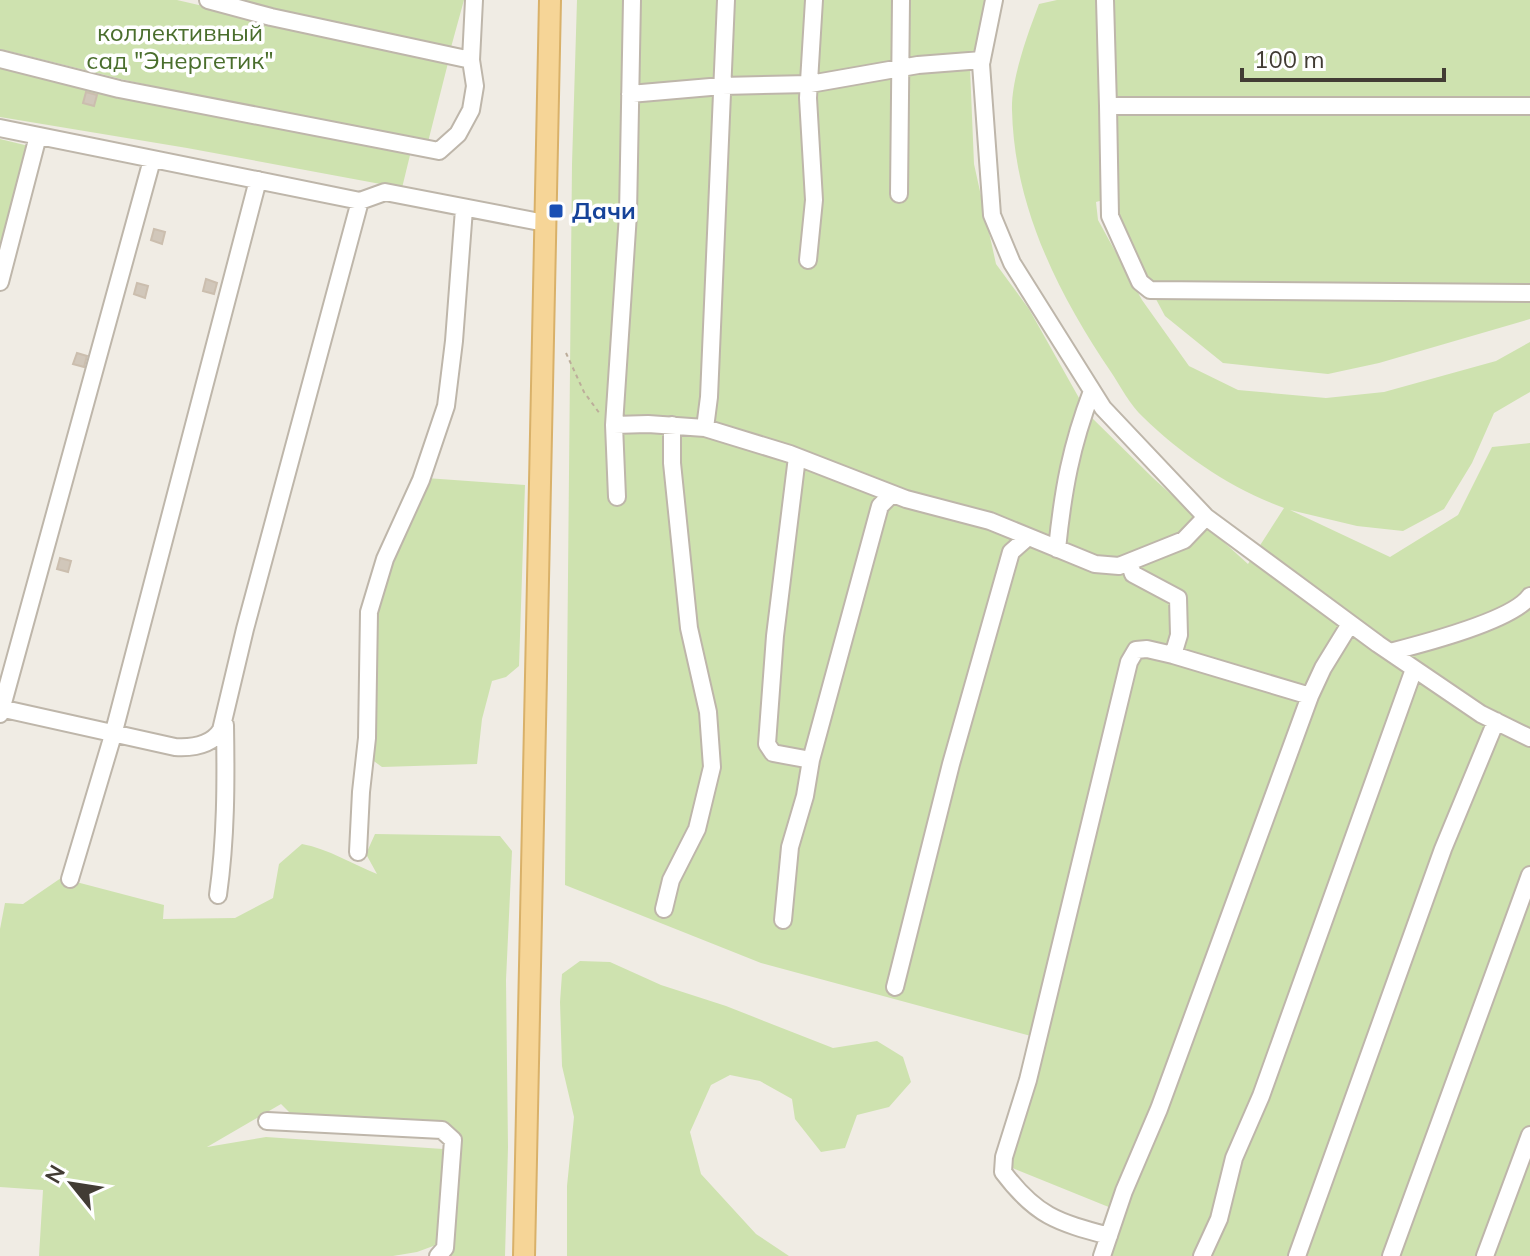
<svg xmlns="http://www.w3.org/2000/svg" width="1530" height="1256" viewBox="0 0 1530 1256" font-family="Mulish,sans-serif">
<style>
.green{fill:#cee2af}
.building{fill:#d1c7ba;stroke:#cbbeae;stroke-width:2}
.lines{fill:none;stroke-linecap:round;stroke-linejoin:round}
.minor-casing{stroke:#beb6aa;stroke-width:20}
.major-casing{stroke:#d9b169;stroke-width:24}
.path{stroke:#bcad9a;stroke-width:2;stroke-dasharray:4 4;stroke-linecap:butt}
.minor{stroke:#fff;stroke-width:16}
.major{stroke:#f6d597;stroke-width:20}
.transit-dot{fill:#1a4fb4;stroke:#fff;stroke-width:3}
.labels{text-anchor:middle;stroke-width:7;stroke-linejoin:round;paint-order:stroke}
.park-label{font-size:24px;fill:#4a6e2d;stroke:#fff}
.transit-label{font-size:24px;font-weight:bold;fill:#164399;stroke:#fff;text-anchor:start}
</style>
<rect width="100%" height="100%" fill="#f0ece4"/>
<!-- green -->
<path class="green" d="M0,0H177L448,63L427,146L125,80L0,49Z
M232,0H464L450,51Z
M577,0H986L970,68L974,164L996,264L1029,309L1088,414L1153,478L1248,564L1284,508C1232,489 1183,456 1143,417C1130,405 1121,387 1111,372C1058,294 1014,206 1012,110C1011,79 1028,33 1039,4L1057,0H1530V319L1379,363L1328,374L1223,363L1165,316L1103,200L1096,202L1098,220L1142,300L1189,366L1238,390L1326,398L1384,392L1496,361L1530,342V392L1494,413L1472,463L1444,509L1403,531L1357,526L1290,510L1390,557L1458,515L1492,447L1530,443V1256H1107L1121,1212L1005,1165L1031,1036L761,963L565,885L572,164Z
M0,62L411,151L402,188L187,148L0,117Z
M0,139L33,147L0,268Z
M426,478L525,485L519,666L506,677L492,681L482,719L477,764L382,767L371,759L373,613L386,566Z
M375,834L500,836L512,851L506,980L508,1147L505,1256H448L459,1138L439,1133L308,1131L281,1104L207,1147L266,1137L443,1149L436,1245L417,1252L393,1256H39L43,1190L0,1187V929L5,903L23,904L61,878L164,905L163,919L235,918L273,898L279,864L302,844C329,849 352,864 377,874L366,854Z
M580,961L610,962L661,985L726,1006L833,1048L877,1041L903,1057L911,1082L889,1107L857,1115L845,1148L821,1152L795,1119L792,1099L760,1081L730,1075L711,1085L690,1132L701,1174L756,1234L789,1256H567V1186L574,1117L562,1066L560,1002L562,974Z"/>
<!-- building -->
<path class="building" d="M86,92L97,95L94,106L83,103Z
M154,229L165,232L162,244L151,240Z
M206,279L217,283L214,294L203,291Z
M137,283L148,286L145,298L134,294Z
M77,353L87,356L84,367L73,364Z
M60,558L71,561L68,572L57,569Z"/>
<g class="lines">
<defs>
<path id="minor" d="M208,0L271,17L471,60
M994,0L981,64L992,215L1012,263L1103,408L1206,517L1378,644L1481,714L1530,738
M1105,0L1108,106H1530
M0,59L119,89L439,151L458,134L471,110L475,86L471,60L474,0
M630,94L722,86L810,84L918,65L982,60
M1108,106L1110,216L1140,282L1150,290L1530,293
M0,128L360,201L385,192L545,223
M899,194L901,0
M808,260L814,200L808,98L814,0
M0,282L38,136
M614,425L648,424L705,428L709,397L726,0
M705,428L790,454L906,499L990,521L1095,564L1119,566L1184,540L1206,517
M797,457L775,636L767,744L773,753L811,760
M617,497L614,425L628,214L632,0
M1057,549C1063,490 1071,446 1092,391
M1390,652C1421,644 1512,621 1530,596
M1173,655L1310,696L1323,668L1350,624
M0,708L175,747C192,748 211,746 221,730L245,629L360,201
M0,714L152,160
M358,852L361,792L367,738L369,612L385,559L421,480L446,406L454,341L464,209
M70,879L113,735L258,180
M218,895C226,838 226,782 225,725
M664,909L671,880L697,829L712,767L708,712L689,628L672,463V425
M783,920L790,847L805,796L811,760L880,506L892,494
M895,987L951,764L1011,552L1028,537
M267,1121L442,1130L453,1140L445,1248L438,1256
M1109,1236C1057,1222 1036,1216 1003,1172L1004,1157L1028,1080L1129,662L1136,650L1147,649L1173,655L1179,635L1178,598L1133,574L1129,562
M1102,1256L1124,1191L1159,1109L1310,696
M1202,1256L1219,1219L1234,1158L1261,1096L1414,669
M1297,1256L1443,849L1496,721
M1391,1256L1530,875
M1485,1256L1530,1135"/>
<path id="major" d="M524,1256L550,0"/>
</defs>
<!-- minor casing -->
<use href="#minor" class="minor-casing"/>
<!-- major casing -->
<use href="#major" class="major-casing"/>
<!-- path -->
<path class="path" d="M566,353L584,392L600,414"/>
<!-- minor -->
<use href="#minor" class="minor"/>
<!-- major -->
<use href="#major" class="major"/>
</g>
<!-- markers -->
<rect class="transit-dot" x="548" y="203" width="16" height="16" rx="4"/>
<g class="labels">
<!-- park labels -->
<g class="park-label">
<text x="180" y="41">коллективный<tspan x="180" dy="28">сад "Энергетик"</tspan></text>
</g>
<!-- transit labels -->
<g class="transit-label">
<text x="572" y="219">Дачи</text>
</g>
</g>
<!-- north arrow -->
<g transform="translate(72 1184) rotate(300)" stroke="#ffffff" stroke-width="6" paint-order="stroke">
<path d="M0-6L14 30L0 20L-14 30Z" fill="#423c34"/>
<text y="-12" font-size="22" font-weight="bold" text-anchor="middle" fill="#423c34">N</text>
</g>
<!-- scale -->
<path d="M1242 68v12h202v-12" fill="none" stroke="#423c34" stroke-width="4"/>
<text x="1254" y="68" font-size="24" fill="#423c34" stroke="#ffffff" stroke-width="6" paint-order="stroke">100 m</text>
</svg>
